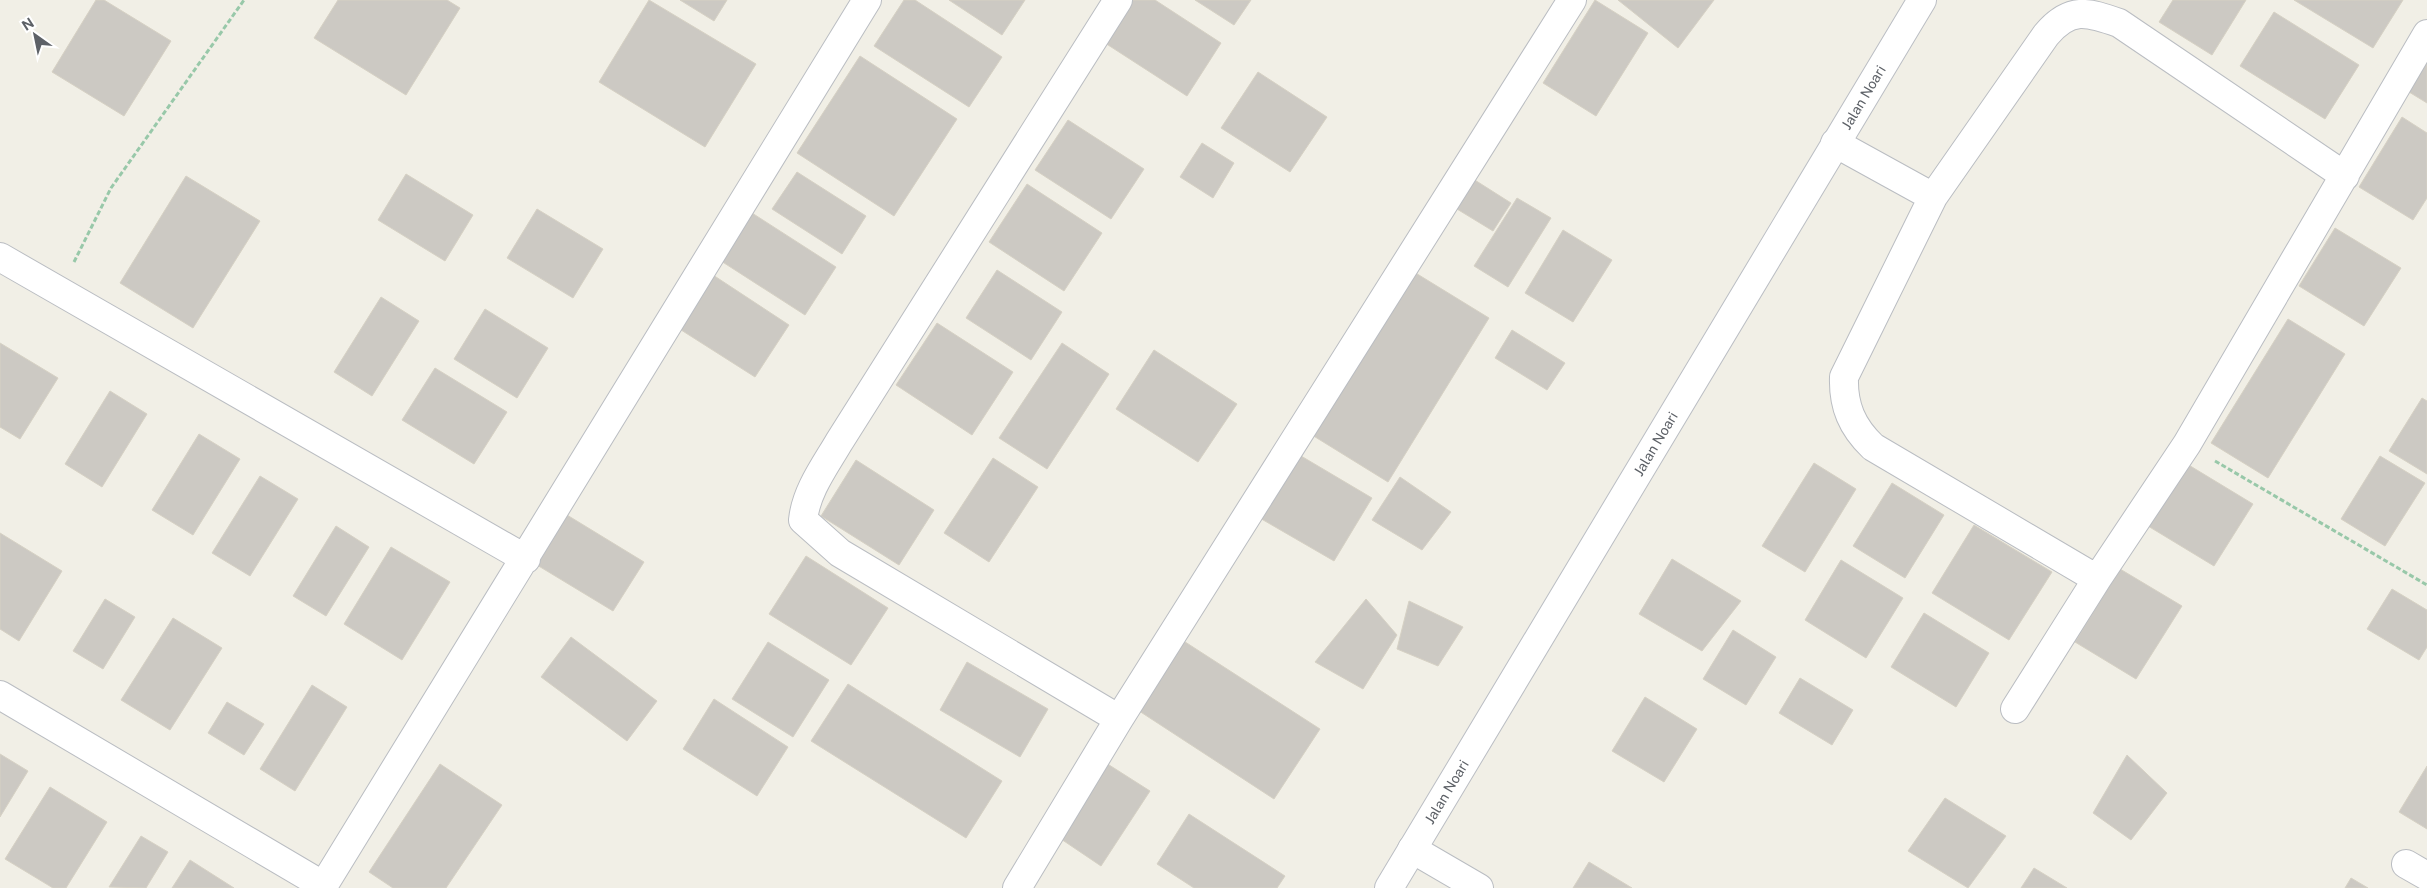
<svg xmlns="http://www.w3.org/2000/svg" width="2427" height="888" viewBox="0 0 2427 888" font-family="'Public Sans',sans-serif">
<style>
.building{fill:#ccc9c3;stroke:#d6d1c4}
.lines{fill:none;stroke-linecap:round;stroke-linejoin:round}
.street-casing{stroke:#babdc2;stroke-width:30}
.secondary-casing{stroke:#bbbec4;stroke-width:30}
.path{stroke:#98c8a9;stroke-width:3;stroke-dasharray:5 2.5;stroke-linecap:butt}
.street{stroke:#fff;stroke-width:28}
.secondary{stroke:#fff;stroke-width:28}
.labels{text-anchor:middle;stroke-width:5;stroke-linejoin:round;paint-order:stroke}
.street-label{font-size:14px;fill:#5d6167;stroke:#fff}
</style>
<rect width="100%" height="100%" fill="#f1efe6"/>
<!-- building -->
<path class="building" d="M96,0H104L171,41L124,116L52,72Z
M338,0H447L460,8L406,95L314,38Z
M649,0L756,64L705,147L599,82Z
M680,0H727L714,21Z
M904,0H915L1002,57L969,107L874,46Z
M949,0H1025L1002,35Z
M1133,0H1155L1221,43L1187,96L1105,43Z
M1195,0H1251L1234,25Z
M1595,0L1648,33L1596,116L1543,83Z
M1618,0H1714L1678,48Z
M2173,0H2246L2212,55L2159,22Z
M2294,0H2403L2373,48Z
M2274,12L2359,65L2325,119L2240,66Z
M860,56L957,119L894,216L797,153Z
M2427,62V103L2409,92Z
M1258,72L1327,117L1290,172L1221,128Z
M2402,117L2427,133V198L2413,220L2359,187Z
M1068,120L1144,169L1111,219L1035,170Z
M1202,143L1234,163L1213,198L1180,177Z
M797,172L866,216L842,254L772,209Z
M406,174L473,215L445,261L378,220Z
M186,176L260,221L193,328L120,283Z
M1470,177L1511,203L1493,231L1452,206Z
M1027,184L1102,233L1064,291L989,242Z
M1517,198L1551,218L1508,287L1474,266Z
M537,209L603,249L573,298L507,258Z
M752,213L836,267L805,315L721,261Z
M2335,228L2401,268L2364,326L2299,286Z
M1563,230L1612,260L1573,322L1525,293Z
M997,270L1062,312L1031,360L966,318Z
M1414,272L1489,318L1388,482L1312,435Z
M713,275L789,325L755,377L678,328Z
M381,297L419,321L372,396L334,372Z
M485,309L548,348L517,398L454,359Z
M2288,319L2345,354L2268,478L2211,443Z
M937,323L1013,372L972,435L896,385Z
M1512,330L1565,363L1547,390L1495,358Z
M0,343L58,378L20,439L0,427Z
M1062,343L1109,374L1047,469L999,438Z
M1154,350L1237,404L1198,462L1116,409Z
M435,368L507,412L474,464L402,420Z
M110,391L147,414L102,487L65,464Z
M2422,398L2427,401V474L2389,451Z
M199,434L240,459L193,535L152,510Z
M1296,453L1372,498L1334,561L1258,517Z
M2380,456L2425,483L2385,546L2341,519Z
M993,458L1038,487L989,562L944,533Z
M856,460L934,510L899,565L821,516Z
M1814,463L1856,489L1805,572L1762,546Z
M2187,464L2253,504L2214,566L2148,526Z
M260,476L298,499L250,576L212,553Z
M1400,477L1451,512L1422,550L1372,520Z
M1892,483L1944,515L1905,578L1853,546Z
M567,515L644,562L613,611L537,565Z
M1974,525L2052,572L2009,640L1932,593Z
M336,526L369,547L326,616L293,596Z
M0,533L62,571L19,641L0,629Z
M391,547L450,582L402,660L344,624Z
M806,556L888,608L851,665L769,614Z
M1672,559L1741,601L1702,651L1639,614Z
M1841,560L1903,598L1866,658L1805,620Z
M2120,569L2182,606L2136,679L2075,642Z
M2392,589L2427,610V647L2419,660L2367,629Z
M105,599L135,617L103,669L73,651Z
M1366,599L1397,635L1363,689L1315,662Z
M1409,601L1463,627L1438,666L1397,649Z
M1924,613L1989,653L1956,707L1891,667Z
M173,618L222,648L170,730L121,700Z
M1733,630L1776,657L1746,705L1703,679Z
M571,637L657,701L627,741L541,677Z
M1179,638L1320,729L1274,799L1133,707Z
M768,642L829,680L793,737L732,699Z
M967,662L1048,709L1020,757L940,710Z
M1800,678L1853,710L1832,745L1779,713Z
M848,684L1002,781L966,838L811,741Z
M312,685L347,707L295,791L260,769Z
M1645,697L1697,729L1664,782L1612,751Z
M714,699L788,747L757,796L683,749Z
M227,702L264,724L244,755L208,733Z
M0,754L28,771L0,817Z
M2127,755L2167,793L2131,840L2093,813Z
M1106,763L1150,791L1101,866L1058,837Z
M440,764L502,805L446,888H393L369,872Z
M2427,766V829L2399,812Z
M50,787L107,822L66,888H53L5,859Z
M1945,798L2006,836L1968,888L1908,851Z
M1189,814L1285,876L1277,888H1194L1157,864Z
M141,836L168,852L146,888L109,887Z
M190,860L234,888H172Z
M1589,862L1632,888H1573Z
M2034,868L2067,888H2021Z
M2351,878L2368,888H2345Z"/>
<g class="lines">
<defs>
<path id="street" d="M1118,0L839,442C825,466 806,491 803,520L840,553L1119,719
M1835,143L1933,197
M0,257L526,559
M2097,579L1873,447C1852,427 1843,406 1844,377L1933,197L2046,35C2070,6 2088,12 2119,23L2345,176
M0,695L324,886
M2015,709L2097,579L2187,444L2427,34
M1412,849L1479,888
M2406,864L2427,876
M322,888L867,0
M1017,888L1119,719L1572,0"/>
<g id="secondary">
<path id="s1" d="M1389,888L1922,0"/>
</g>
</defs>
<!-- street casing -->
<use href="#street" class="street-casing"/>
<!-- secondary casing -->
<use href="#secondary" class="secondary-casing"/>
<!-- path -->
<path class="path" d="M74,262L111,188L244,0
M2215,461L2427,585"/>
<!-- street -->
<use href="#street" class="street"/>
<!-- secondary -->
<use href="#secondary" class="secondary"/>
</g>
<g class="labels">
<!-- street labels -->
<g class="street-label">
<text dy="5" stroke="none"><textPath href="#s1" startOffset="922">Jalan Noari</textPath></text>
<text dy="5" stroke="none"><textPath href="#s1" startOffset="518">Jalan Noari</textPath></text>
<text dy="5" stroke="none"><textPath href="#s1" startOffset="112">Jalan Noari</textPath></text>
</g>
</g>
<!-- north arrow -->
<g transform="translate(35 35) rotate(327)" stroke="#ffffff" stroke-width="4" paint-order="stroke">
<path d="M0-4L9 19L0 12L-9 19Z" fill="#5d6167"/>
<text y="-8" font-size="14" font-weight="bold" text-anchor="middle" fill="#5d6167">N</text>
</g>
</svg>
